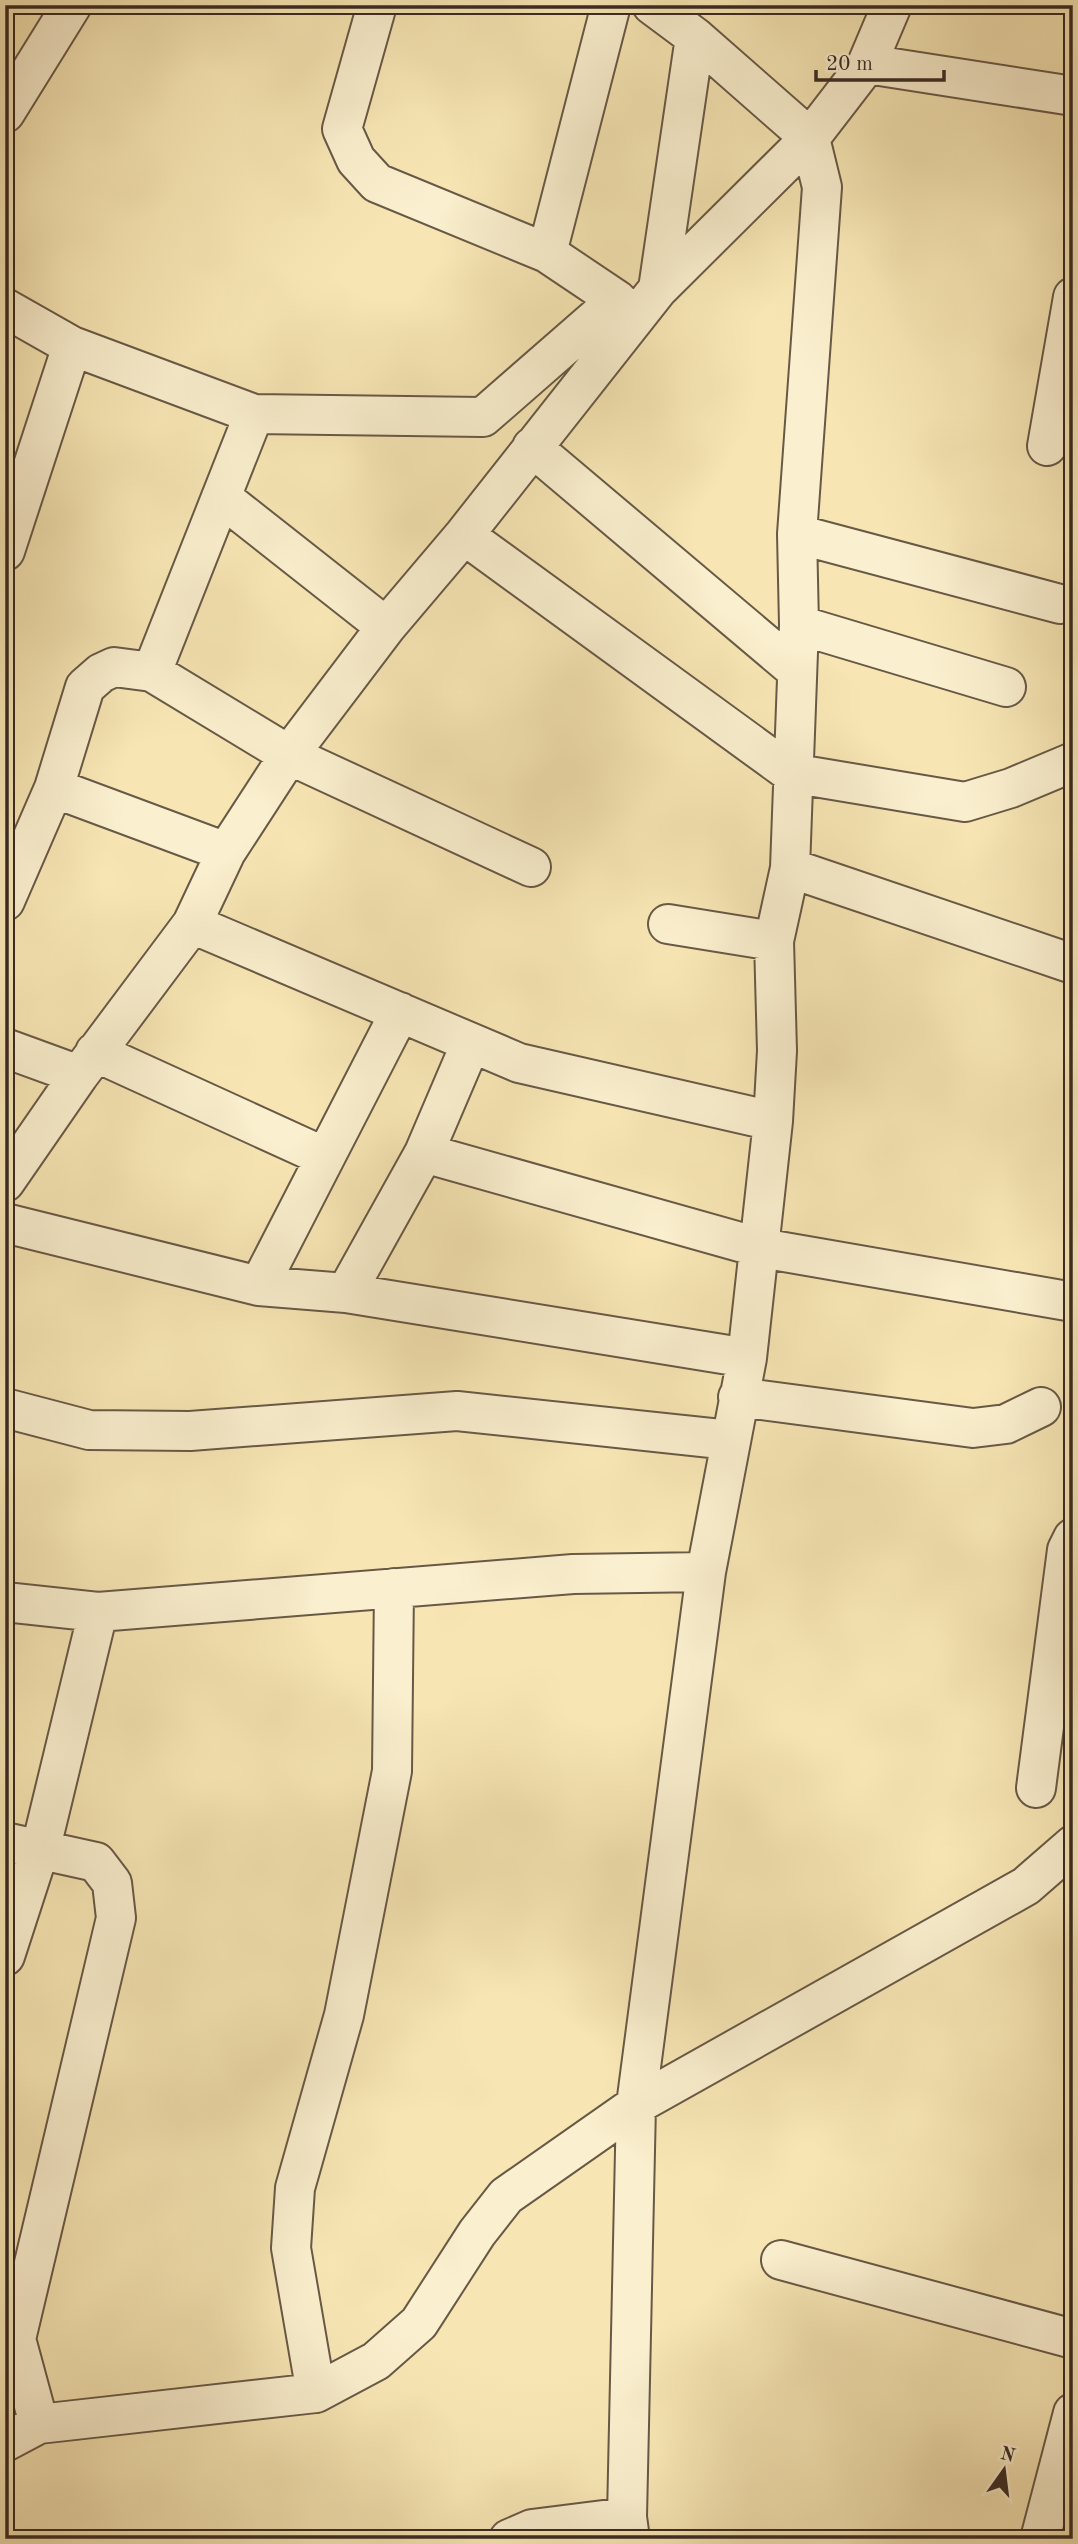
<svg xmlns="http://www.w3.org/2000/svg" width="1078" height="2544" viewBox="0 0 1078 2544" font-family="'Old Standard TT',serif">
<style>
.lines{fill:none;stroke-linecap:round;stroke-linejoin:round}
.minor-casing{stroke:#685947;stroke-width:42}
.minor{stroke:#faefce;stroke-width:38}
</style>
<rect width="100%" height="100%" fill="#f7e6b4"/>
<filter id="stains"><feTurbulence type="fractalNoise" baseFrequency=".00286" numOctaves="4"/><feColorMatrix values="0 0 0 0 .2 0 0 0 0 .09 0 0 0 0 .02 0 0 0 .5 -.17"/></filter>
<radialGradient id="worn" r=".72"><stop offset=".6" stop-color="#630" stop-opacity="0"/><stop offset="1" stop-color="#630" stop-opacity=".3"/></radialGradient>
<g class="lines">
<defs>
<path id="minor" d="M377,5L342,129L356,160L377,183L547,253L617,300L635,318
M867,64L1073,96
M5,113L72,5
M547,253L611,5
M658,289L695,37
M5,308L72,346L254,414
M1047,446L1073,297
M532,447L796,670
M221,497L386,627
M797,534L1060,604
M464,535L791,773L965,802L1011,788L1073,762
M5,551L72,346
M799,625L1006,687
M54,788L226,852
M531,867L289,755L152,672L254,414L483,417L617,300
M790,868L1073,964
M5,901L54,788L85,687L101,673L114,667L152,672
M192,924L519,1063L773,1121
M668,924L774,941
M5,1048L79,1075
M95,1052L325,1157
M424,1153L761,1248L1073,1302
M5,1182L79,1075L192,924L226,852L289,755L386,627L464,535L658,289L810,138L867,64L892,5
M5,1223L259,1286L346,1293L747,1358
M259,1286L400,1012
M346,1293L424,1153L471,1043
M738,1397L973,1428L1006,1424L1041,1407
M5,1408L89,1430L190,1431L457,1411L730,1440
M5,1602L98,1612L573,1574L706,1572
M1036,1788L1067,1550L1073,1538
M5,1842L96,1862L112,1883L116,1918L16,2339L39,2424
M5,1956L43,1839L98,1612
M781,2260L1073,2339
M316,2393L291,2248L295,2188L344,2015L392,1771L394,1588
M5,2442L39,2424L316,2393L376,2361L419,2323L477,2233L506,2196L636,2105L1026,1886L1073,1845
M509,2539L532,2529L627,2517
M630,2539L627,2517L636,2105L706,1572L747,1358L773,1121L777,1051L774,941L790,868L799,625L797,534L822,187L810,138L695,37L652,5
M1040,2539L1073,2413"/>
</defs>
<!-- minor casing -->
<use href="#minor" class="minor-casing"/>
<!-- minor -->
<use href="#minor" class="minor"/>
</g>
<!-- margin -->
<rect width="1078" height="2544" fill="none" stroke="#f7e6b4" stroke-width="28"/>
<rect x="7" y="7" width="1064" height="2530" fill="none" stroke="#382a23" stroke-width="3.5"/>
<rect x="14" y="14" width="1050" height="2516" fill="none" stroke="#382a23" stroke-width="2"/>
<!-- north arrow -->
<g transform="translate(1004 2470) rotate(14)" stroke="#faefce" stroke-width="5" paint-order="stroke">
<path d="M0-5L12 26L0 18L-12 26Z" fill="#382a23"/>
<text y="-10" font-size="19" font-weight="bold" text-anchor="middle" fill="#382a23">N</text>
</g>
<!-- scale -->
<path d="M816 70v10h128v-10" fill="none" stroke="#382a23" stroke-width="3.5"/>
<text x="826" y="70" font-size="21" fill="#382a23" stroke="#faefce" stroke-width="5" paint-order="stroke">20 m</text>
<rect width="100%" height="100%" filter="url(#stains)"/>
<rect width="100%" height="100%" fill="url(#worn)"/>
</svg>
